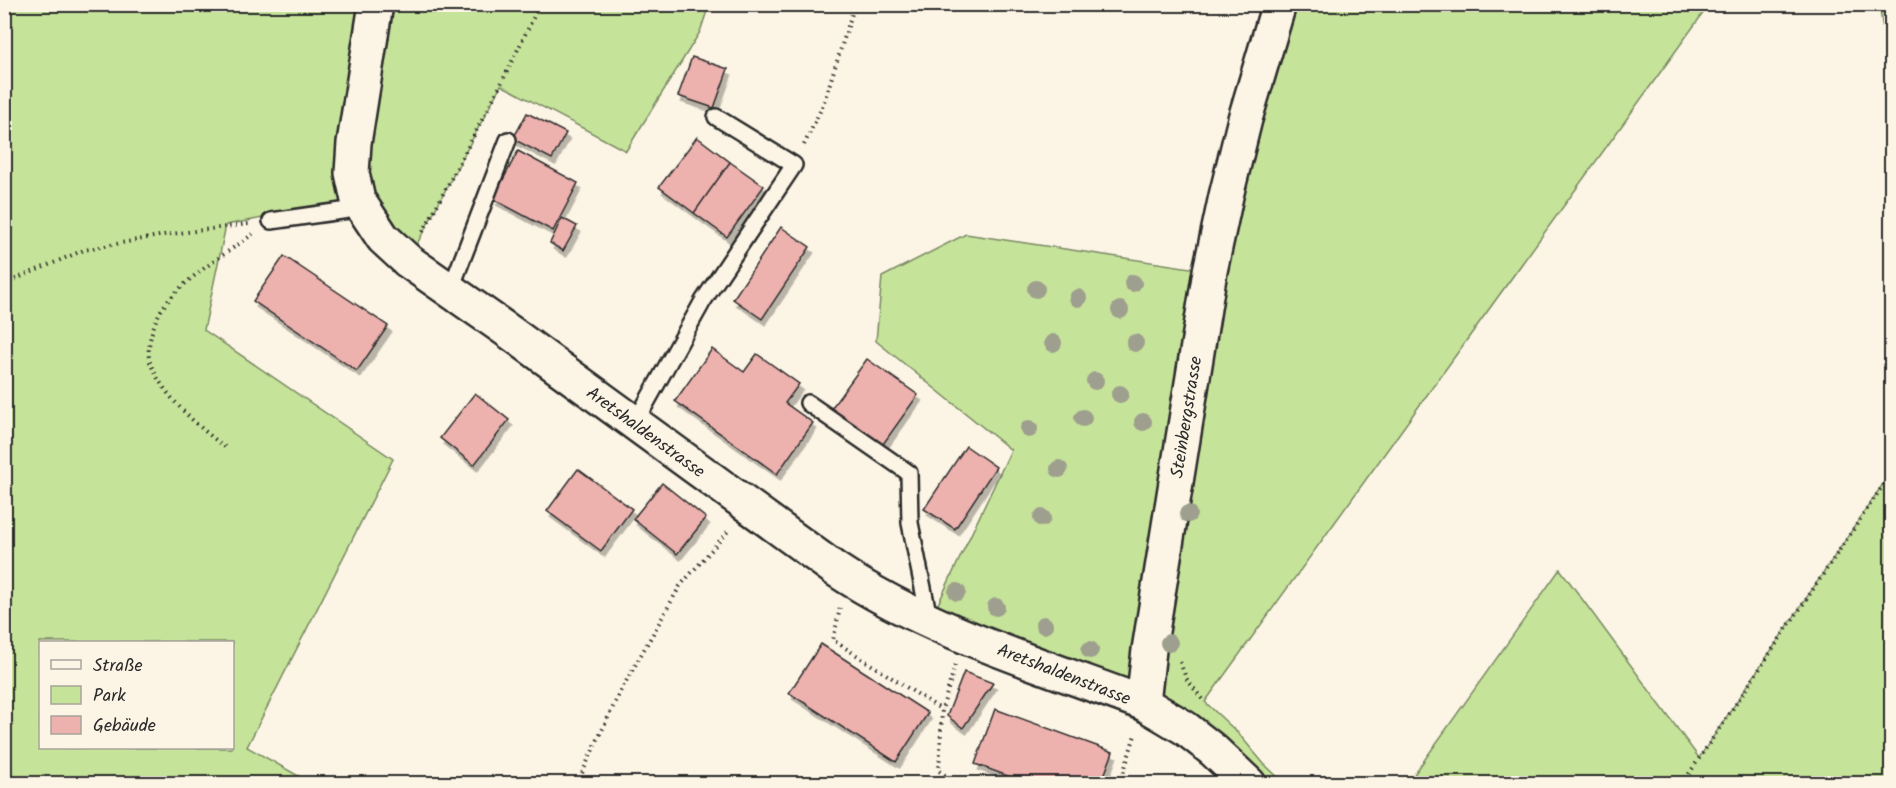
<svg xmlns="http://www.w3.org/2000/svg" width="1896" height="788" viewBox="0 0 1896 788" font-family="Kalam,sans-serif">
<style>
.green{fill:#c6e39a;stroke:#788762;stroke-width:1.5;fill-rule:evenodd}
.building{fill:#edb1ae;stroke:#2b2b2b;stroke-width:1.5;filter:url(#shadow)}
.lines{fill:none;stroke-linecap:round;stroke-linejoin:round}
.service-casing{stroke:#2b2b2b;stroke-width:20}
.tertiary-casing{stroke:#2b2b2b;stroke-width:38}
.path{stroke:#2b2b2b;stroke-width:4;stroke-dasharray:1.5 4.5;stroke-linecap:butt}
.service{stroke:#fcf5e5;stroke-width:15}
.tertiary{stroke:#fcf5e5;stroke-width:33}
.tree{fill:#9e9f8e}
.labels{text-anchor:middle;stroke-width:6;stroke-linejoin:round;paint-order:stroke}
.street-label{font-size:18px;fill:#2b2b2b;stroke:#fcf5e5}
</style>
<defs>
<filter id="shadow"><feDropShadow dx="3.5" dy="6" stdDeviation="0" flood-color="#0004"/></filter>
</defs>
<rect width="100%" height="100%" fill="#fcf5e5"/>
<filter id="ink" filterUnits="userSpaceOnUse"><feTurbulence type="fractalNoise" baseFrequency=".0167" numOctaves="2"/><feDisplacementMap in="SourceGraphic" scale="12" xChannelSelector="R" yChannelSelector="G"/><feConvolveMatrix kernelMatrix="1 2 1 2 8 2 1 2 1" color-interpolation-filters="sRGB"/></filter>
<g filter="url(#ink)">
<!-- green -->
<path class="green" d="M5,5H709L700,32L626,151L501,85L408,261L358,200L226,225L204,330L393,459L247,747L311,783L5,784ZM40,642H232V748H40Z
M1279,5H1709L1205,702L1238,733L1264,764L1284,783H1249L1213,750L930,621L1011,450L876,341L882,277L966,234L1210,271Z
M1879,5H1891V75Z
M1891,472V783H1408L1560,569L1699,758Z"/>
<!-- building -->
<path class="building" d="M692,57L728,69L714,108L678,96Z
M527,113L566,133L552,159L513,139Z
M697,137L730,162L694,213L659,187Z
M518,151L578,183L553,231L493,199Z
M730,162L764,186L727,237L694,213Z
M562,218L577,226L563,251L550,243Z
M781,227L810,247L762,319L733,299Z
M284,256L388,326L357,371L253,301Z
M712,349L744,372L757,354L799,384L785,403L813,423L777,474L675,401Z
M867,359L918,395L881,447L830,410Z
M475,393L509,420L474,465L440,438Z
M966,446L996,467L955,529L924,509Z
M578,469L632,509L601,551L547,511Z
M662,483L706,518L677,554L633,519Z
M821,644L928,713L896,762L789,693Z
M964,672L993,683L963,728L947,716Z
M995,709L1113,752L1101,784H1030L975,764Z"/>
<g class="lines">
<defs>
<path id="service" d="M271,221L363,208
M450,291L508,140
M808,403L909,473L910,523L929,618
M635,423L703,301L794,165L716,117"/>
<path id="tertiary" d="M376,4L354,143L352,173L358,200L383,238L408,261L511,333L835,569C928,631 1039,664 1143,703
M1249,784L1213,750L1185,728L1143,703L1149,650L1210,271L1226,196L1245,119L1279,4"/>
</defs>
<!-- service casing -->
<use href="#service" class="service-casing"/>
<!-- tertiary casing -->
<use href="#tertiary" class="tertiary-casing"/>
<!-- path -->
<path class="path" d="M804,145L823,105L855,4
M423,232L501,84L540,4
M4,284L84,250L164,235L249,224
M225,447C197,426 162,395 150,362C145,348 155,317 164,306C187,276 223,256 253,234
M840,608L833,640L942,710
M1180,662L1186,678L1202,699
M955,665L942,710L939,771L958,784
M577,784L620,692L680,586L729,530
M1120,784L1135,735
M1682,784L1892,472"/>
<!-- service -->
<use href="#service" class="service"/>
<!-- tertiary -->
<use href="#tertiary" class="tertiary"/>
</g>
<!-- trees -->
<g class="tree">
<circle cx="1133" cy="283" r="9"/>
<circle cx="1036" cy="289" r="9"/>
<circle cx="1078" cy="298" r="9"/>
<circle cx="1120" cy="310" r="9"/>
<circle cx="1053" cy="343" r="9"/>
<circle cx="1135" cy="343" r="9"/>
<circle cx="1095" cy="381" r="9"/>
<circle cx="1120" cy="394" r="9"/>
<circle cx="1083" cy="418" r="9"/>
<circle cx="1143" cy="422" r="9"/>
<circle cx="1029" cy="429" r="9"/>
<circle cx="1059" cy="469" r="9"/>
<circle cx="1188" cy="514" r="9"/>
<circle cx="1042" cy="518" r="9"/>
<circle cx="957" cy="592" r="9"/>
<circle cx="996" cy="607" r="9"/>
<circle cx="1044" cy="625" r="9"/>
<circle cx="1169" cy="643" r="9"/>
<circle cx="1090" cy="650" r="9"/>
</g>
</g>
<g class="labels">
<!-- street labels -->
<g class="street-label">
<text transform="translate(1186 417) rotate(-81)" y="6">Steinbergstrasse</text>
<text transform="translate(646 432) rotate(36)" y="6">Aretshaldenstrasse</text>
<text transform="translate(1064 674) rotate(21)" y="6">Aretshaldenstrasse</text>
</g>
</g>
<!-- margin -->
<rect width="1896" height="788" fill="none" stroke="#fcf5e5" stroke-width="24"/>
<rect x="12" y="12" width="1872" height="764" fill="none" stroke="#2b2b2b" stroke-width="2" filter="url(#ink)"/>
<!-- legend -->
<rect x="39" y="641" width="195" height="108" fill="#fcf5e5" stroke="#a8a49b" stroke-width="1.5"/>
<rect x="51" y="660" width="30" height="9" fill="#fcf5e5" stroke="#a8a49b" stroke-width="1.5"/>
<text x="93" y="671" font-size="18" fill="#2b2b2b">Straße</text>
<rect x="51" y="686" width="30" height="18" fill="#c6e39a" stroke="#a8a49b" stroke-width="1.5"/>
<text x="93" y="701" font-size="18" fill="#2b2b2b">Park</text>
<rect x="51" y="716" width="30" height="18" fill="#edb1ae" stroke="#a8a49b" stroke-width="1.5"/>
<text x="93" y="731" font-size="18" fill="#2b2b2b">Gebäude</text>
</svg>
